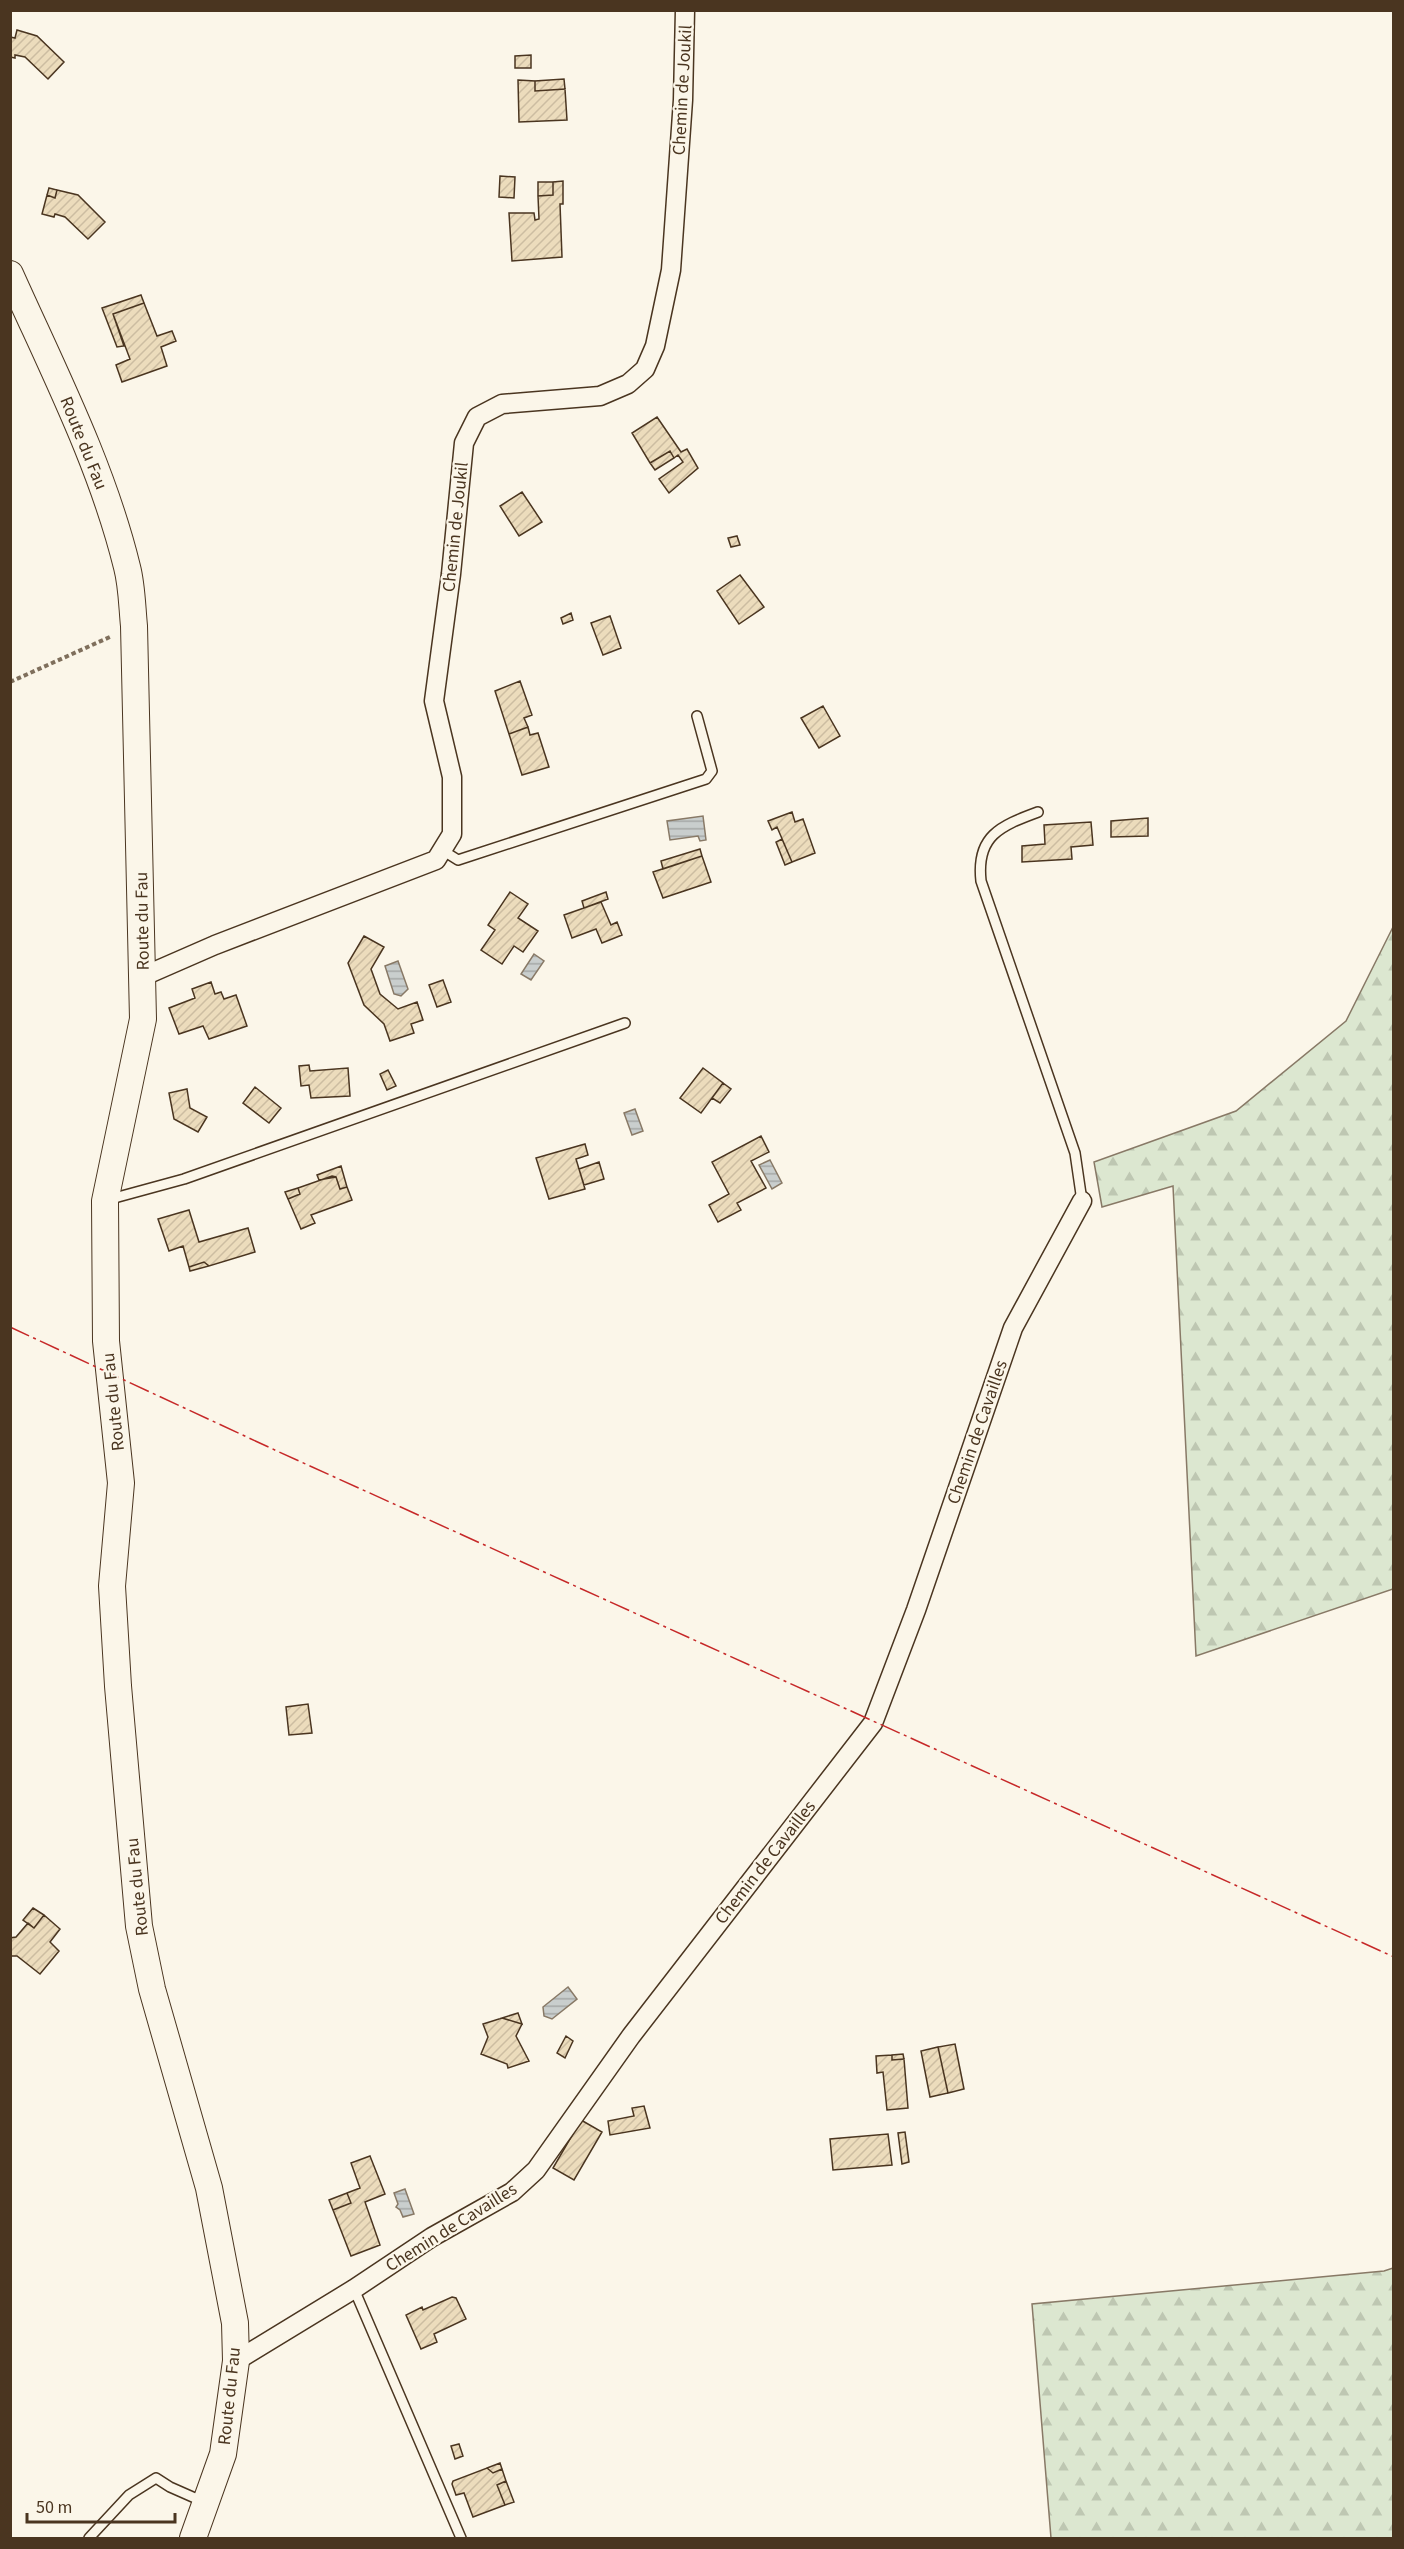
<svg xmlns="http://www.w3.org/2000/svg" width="1404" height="2549" viewBox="0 0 1404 2549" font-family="'Source Sans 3',sans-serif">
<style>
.forest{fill:url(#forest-firs);stroke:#887966;stroke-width:1.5}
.water{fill:url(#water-rules);stroke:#887966;stroke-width:1.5}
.building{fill:url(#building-hatch);stroke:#4a3520;stroke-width:1.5}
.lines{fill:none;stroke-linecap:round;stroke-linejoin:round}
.lane-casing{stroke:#4a3520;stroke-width:12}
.street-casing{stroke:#4a3520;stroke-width:21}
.secondary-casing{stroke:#4a3520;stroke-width:28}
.path{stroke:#7f6f5c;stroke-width:4;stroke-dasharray:4.5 3;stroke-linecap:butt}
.lane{stroke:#fbf6e9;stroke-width:9}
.street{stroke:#fbf6e9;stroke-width:18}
.secondary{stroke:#fbf6e9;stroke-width:26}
.power{stroke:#c62828;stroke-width:1.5;stroke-dasharray:21 4.5 3 4.5;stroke-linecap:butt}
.labels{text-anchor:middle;stroke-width:4.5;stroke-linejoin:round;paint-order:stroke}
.street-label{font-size:18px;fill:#4a3520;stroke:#fbf6e9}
</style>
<defs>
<pattern id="forest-firs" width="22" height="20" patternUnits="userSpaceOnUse" patternTransform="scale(1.5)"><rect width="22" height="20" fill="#dce7d0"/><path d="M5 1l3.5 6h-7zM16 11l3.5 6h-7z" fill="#bec7b2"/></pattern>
<pattern id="water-rules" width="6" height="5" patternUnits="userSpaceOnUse" patternTransform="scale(1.5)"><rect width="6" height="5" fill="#c9cecd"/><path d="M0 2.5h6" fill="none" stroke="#a5a8a6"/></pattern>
<pattern id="building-hatch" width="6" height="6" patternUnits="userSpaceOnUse" patternTransform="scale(1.5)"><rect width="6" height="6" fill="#ecdcbc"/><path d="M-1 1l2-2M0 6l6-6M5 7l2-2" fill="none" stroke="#ccbda1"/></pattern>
</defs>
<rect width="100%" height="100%" fill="#fbf6e9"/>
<!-- forest -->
<path class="forest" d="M1393,927V1589L1196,1656L1173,1186L1102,1207L1094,1162L1236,1111L1346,1021Z
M1393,2268V2538H1051L1032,2304L1384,2271Z"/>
<!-- water -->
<path class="water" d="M703,816L706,840L700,841L698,836L670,840L667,821Z
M534,954L544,961L531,980L521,974Z
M398,961L408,989L401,996L394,994L385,966Z
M635,1109L643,1131L632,1135L624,1113Z
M770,1160L782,1183L772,1189L759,1165Z
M568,1987L577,1999L552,2019L544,2016L543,2007Z
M405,2189L414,2214L403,2217L400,2210L396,2207L398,2204L394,2193Z"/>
<!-- building -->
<path class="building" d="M17,30L37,36L64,62L48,79L25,57L15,55V58L10,57V37L15,38Z
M531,55V68H515V56Z
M564,79L565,89L535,91V81Z
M518,80L535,81V91L565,89L567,120L519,122Z
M500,176L515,177L514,198L499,197Z
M563,181V204H560L562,257L512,261L509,213H534L535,220L539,219L538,196L553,195V182Z
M538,182H553V195L538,196Z
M49,188L57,190L55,198L47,195Z
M57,190L78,195L105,222L88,239L65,217L55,214L54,217L42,214L47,195L55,198Z
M141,295L144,303L113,314L124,346L117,347L102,308Z
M144,303L157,336L172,331L176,341L161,347L167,366L122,382L116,365L130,359L113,314Z
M657,417L681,452L687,449L698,468L669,493L659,479L683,462L678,455L674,458L670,451L650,463L632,433Z
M670,451L674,458L655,470L650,463Z
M522,492L542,522L519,536L500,506Z
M737,536L740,545L731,547L728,538Z
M740,575L764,607L739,624L717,591Z
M571,613L573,620L563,624L561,618Z
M610,616L621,648L603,655L591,623Z
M520,681L532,715L524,718L528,727L509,734L495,691Z
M823,706L840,736L819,748L801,718Z
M528,727L530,735L538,733L549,767L522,775L509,734Z
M792,812L795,822L803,819L815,853L792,862L777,827L772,830L768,821Z
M1148,818V836L1111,837V821Z
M1091,822L1093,845L1071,847L1072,859L1022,862V846L1045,844L1044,825Z
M782,839L792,862L785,865L776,842Z
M700,849L702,856L663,869L661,861Z
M702,856L711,882L663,898L653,872Z
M510,892L528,904L518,918L538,931L523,952L514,946L502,964L481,950L495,930L488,925Z
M606,892L608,899L584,908L582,901Z
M601,902L611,925L617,922L622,935L602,943L596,929L572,938L564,915Z
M364,936L384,947L371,969L380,994L398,1009L417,1002L423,1020L411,1024L414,1033L390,1041L384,1024L364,1005L348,963Z
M443,980L451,1002L437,1007L429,985Z
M211,982L215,994L221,992L224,999L236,995L247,1026L209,1039L203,1026L179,1034L169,1008L195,998L192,989Z
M309,1065L310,1071L348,1068L350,1096L311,1098L309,1085L301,1086L299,1066Z
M703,1068L723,1083L701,1113L680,1098Z
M388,1070L396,1086L387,1090L380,1074Z
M723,1083L731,1089L720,1103L712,1098Z
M255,1087L281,1108L269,1123L243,1103Z
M187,1089L190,1108L207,1117L198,1132L174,1119L169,1093Z
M761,1136L769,1152L751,1161L766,1188L737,1203L741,1210L718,1222L709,1205L729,1194L712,1162Z
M585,1144L588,1155L576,1159L585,1189L549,1199L536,1158Z
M599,1162L604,1179L584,1185L579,1169Z
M341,1166L347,1187L340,1189L336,1177L319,1180L317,1175Z
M332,1176L336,1177L340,1189L347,1187L352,1200L311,1215L315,1223L301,1229L288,1199L300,1194L298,1188Z
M298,1188L300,1194L288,1199L285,1192Z
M189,1210L199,1242L248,1228L255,1252L209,1266L204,1262L189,1267L183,1246L169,1251L158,1219Z
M204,1262L209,1266L190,1271L189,1267Z
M308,1704L312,1733L289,1735L286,1707Z
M33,1908L44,1915L34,1928L23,1920Z
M44,1915L60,1929L50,1942L59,1951L40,1974L17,1956H10V1938L16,1937L28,1923L34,1928Z
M518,2013L522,2024L502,2018Z
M502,2018L522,2024L516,2036L529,2061L508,2068L507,2064L481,2054L488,2037L483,2024Z
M566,2036L573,2041L565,2058L557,2053Z
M955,2044L964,2089L948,2093L938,2047Z
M938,2047L948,2093L930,2097L921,2051Z
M903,2054L904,2059L892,2060V2055Z
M892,2055V2060L904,2059L908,2108L887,2110L883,2072L877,2073L876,2056Z
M644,2106L650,2128L610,2135L608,2121L634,2116L632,2108Z
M581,2120L602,2132L574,2180L553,2168Z
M905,2132L909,2162L902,2164L898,2133Z
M888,2134L892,2165L833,2170L830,2139Z
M370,2156L385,2194L365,2202L380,2245L351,2256L333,2210L351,2203L347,2193L360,2188L351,2163Z
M347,2193L351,2203L333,2210L329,2200Z
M452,2297L456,2298L466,2319L434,2334L437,2342L421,2349L406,2315L422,2307L423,2310Z
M459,2444L463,2456L455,2459L451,2446Z
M500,2463L502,2469L493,2473L487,2468Z
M487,2468L493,2473L502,2469L506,2481L497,2485L505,2505L473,2517L464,2493L456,2495L452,2484L453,2481Z
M506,2481L514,2502L505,2505L497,2485Z"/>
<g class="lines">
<defs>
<path id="lane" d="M1038,812C1000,826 976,836 981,881L1075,1153L1082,1201
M442,850L458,860L706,779L712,771L697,716
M107,1200L184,1179L625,1023
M354,2289L461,2538
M89,2538L129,2495L156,2478L170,2487L204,2502"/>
<path id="street" d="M144,976L215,945L436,860L452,834V777L434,701L451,574L464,443L477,417L502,404L600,396L628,384L645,369L655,346L671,270L683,100L685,10
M236,2361L354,2289L432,2237L512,2192L536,2170L631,2036L873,1723L916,1610L1013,1328L1082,1201"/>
<path id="secondary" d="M10,274C53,370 102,465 127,567C132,586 132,606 134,626L143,1019L105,1201L106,1341L121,1483L112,1586L118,1686L139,1926L152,1989L209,2188L235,2323L236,2361L223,2454L193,2538"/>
</defs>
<!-- lane casing -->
<use href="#lane" class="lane-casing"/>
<!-- street casing -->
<use href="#street" class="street-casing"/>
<!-- secondary casing -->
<use href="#secondary" class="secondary-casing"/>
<!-- path -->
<path class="path" d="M10,682L112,636"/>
<!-- lane -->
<use href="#lane" class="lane"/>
<!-- street -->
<use href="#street" class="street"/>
<!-- secondary -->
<use href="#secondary" class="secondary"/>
<!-- power -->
<path class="power" d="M10,1327L277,1451L1394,1957"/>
</g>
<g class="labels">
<!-- street labels -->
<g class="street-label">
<text transform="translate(682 90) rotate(-87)" y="6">Chemin de Joukil</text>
<text transform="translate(84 443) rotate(68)" y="6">Route du Fau</text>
<text transform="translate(455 527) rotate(-84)" y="6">Chemin de Joukil</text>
<text transform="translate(142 921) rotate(-91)" y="6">Route du Fau</text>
<text transform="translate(113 1402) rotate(-96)" y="6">Route du Fau</text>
<text transform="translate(977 1432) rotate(-71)" y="6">Chemin de Cavailles</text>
<text transform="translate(765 1862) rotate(-52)" y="6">Chemin de Cavailles</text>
<text transform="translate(137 1887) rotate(-96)" y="6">Route du Fau</text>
<text transform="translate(451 2227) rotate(-32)" y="6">Chemin de Cavailles</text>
<text transform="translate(229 2396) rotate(-84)" y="6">Route du Fau</text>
</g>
</g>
<!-- border -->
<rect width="1404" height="2549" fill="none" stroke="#4a3520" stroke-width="24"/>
<!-- scale -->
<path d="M27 2513v9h148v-9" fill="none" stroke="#4a3520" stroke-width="3"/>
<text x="36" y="2513" font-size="18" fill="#4a3520" stroke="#fbf6e9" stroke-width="4.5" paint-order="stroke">50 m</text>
</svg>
